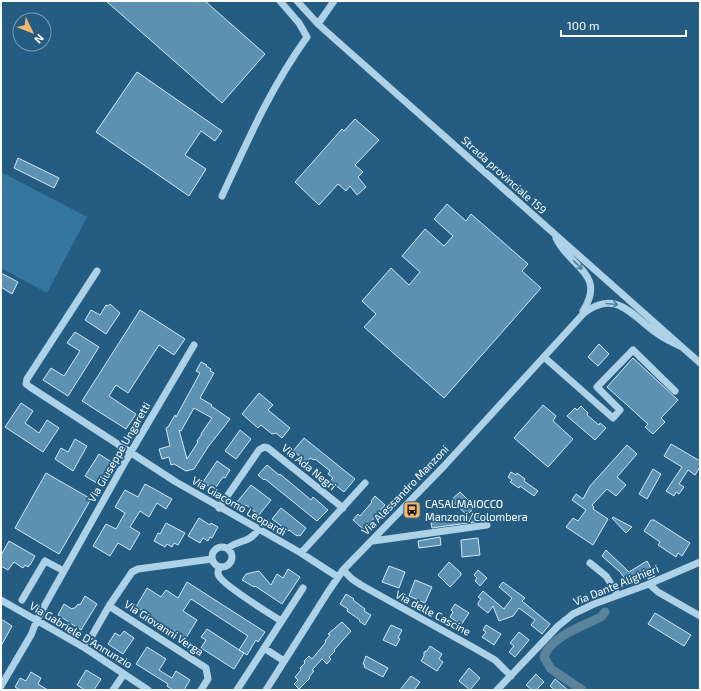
<svg xmlns="http://www.w3.org/2000/svg" width="701" height="691" viewBox="0 0 701 691" font-family="'Exo 2',sans-serif">
<style>
.garden{fill:#35769e}
.lines{fill:none;stroke-linecap:round;stroke-linejoin:round}
.canal{stroke:#5b839c;stroke-width:9}
.building{fill:#5d91b2;stroke:#d0e8f6;fill-rule:evenodd}
.minor{stroke:#add1e7;stroke-width:7}
.oneway{stroke:#4e80a0}
.labels{text-anchor:middle;stroke-width:3.5;stroke-linejoin:round;paint-order:stroke}
.street-label{font-size:11px;fill:#fff;stroke:#255d82}
.poi-label{font-size:11px;fill:#fff;stroke:#255d82;text-anchor:start}
</style>
<rect width="100%" height="100%" fill="#255d82"/>
<!-- garden -->
<path class="garden" d="M1,172L87,217L47,293L1,268Z"/>
<g class="lines">
<!-- canal -->
<path class="canal" d="M582,690L551,669L544,657C550,637 583,626 601,617L605,612"/>
</g>
<!-- building -->
<path class="building" d="M106,1H205L265,54L222,103Z
M137,72L222,131L215,141L201,131L185,155L206,169L189,196L96,132Z
M355,119L379,140L355,165L363,172L358,177L366,187L357,195L350,186L346,191L338,184L319,205L295,182L342,129L344,131Z
M18,158L59,178L54,188L14,168Z
M447,204L466,221L471,214L528,264L522,271L541,288L444,398L364,327L376,314L362,301L391,268L409,285L420,272L402,256L425,229L444,246L453,236L434,219Z
M1,273L18,282L12,294L1,287Z
M110,304L120,313L106,334L85,320L91,310L100,315L106,305L108,306Z
M140,310L185,339L174,355L159,345L128,393L116,385L109,396L136,414L126,429L82,401Z
M75,332L99,347L68,396L43,380L51,368L64,376L80,351L67,343Z
M599,344L609,354L598,366L588,357Z
M633,358L678,400L661,418L665,422L653,434L645,427L648,424L607,387Z
M201,362L207,365L206,366L211,369L210,371L214,373L200,398L212,405L211,406L230,419L208,447L194,469L186,471L174,464L171,465L169,457L162,459L159,449L170,446L166,428L168,427L175,415L176,417L200,373L196,371ZM194,408L212,418L201,434H202L197,441L198,442L187,459L179,430L181,431Z
M259,393L273,405L268,410L290,428L282,438L276,433L272,434L261,425L258,428L242,414Z
M21,403L33,411L25,423L39,433L47,420L59,428L43,452L5,427Z
M543,405L556,416L553,421L573,439L548,467L514,438Z
M581,406L588,413L587,415L599,425L600,423L606,428L595,440L567,416L575,408L577,410Z
M240,430L251,439L236,459L225,451Z
M304,438L355,479L344,492L330,481L333,478L328,474L330,471L315,459L314,460L310,458L307,462L293,451Z
M75,439L87,446L73,471L55,459L61,448L68,452Z
M671,444L700,461V467L695,475L688,470L679,484L684,487L679,494L676,492L674,496L666,491L682,467L664,456Z
M627,445L637,454L617,477L626,485L616,496L607,489L592,505L594,507L593,509L608,519L593,545L566,527L573,518L578,521L586,510L572,500L576,494L583,499L590,486Z
M99,454L113,463L100,485L85,476Z
M217,461L230,470L225,478L223,477L214,490L203,482Z
M267,465L279,475L280,474L311,500L313,497L328,510L317,521L265,479L264,480L258,475Z
M653,469L661,474L647,499L639,494Z
M511,472L516,475L517,473L525,479L524,481L538,491L534,496L520,486L519,488L510,482L512,480L508,477Z
M46,473L91,499L59,554L15,528Z
M145,484L172,499L166,509L157,503L149,517L140,511L130,527L140,533L130,550L118,543L110,556L93,546L106,524L116,529L125,513L115,507L125,490L138,497Z
M251,485L271,500L259,515L246,505L244,507L237,502Z
M460,492L475,507L467,515L451,500Z
M375,496L385,505L380,511L381,512L363,529L353,520L358,514L360,516L372,502L371,501Z
M281,508L306,528L300,536L298,535L297,536L289,530L288,531L272,519Z
M488,514L489,520L432,528L431,523Z
M613,517L632,527L626,533L612,518Z
M199,518L210,525L211,523L218,527L212,538L210,537L208,541L203,538L200,543L188,536Z
M651,520H654L690,543L682,556L678,553L676,557L658,545L660,542L644,531Z
M166,523L185,533L178,545L174,543L172,547L167,544L165,547L154,541L158,533L160,534Z
M440,537L441,545L419,548L418,541Z
M478,538L480,555L462,557L461,540Z
M9,541L35,556L30,565H29L28,567L25,565L23,568L14,562L8,570L1,566V555Z
M606,550L629,572L647,561L655,576L648,579L647,577L630,585L620,572L602,556Z
M449,562L461,573V575L450,587L438,575Z
M389,566L405,572L399,588L382,582Z
M288,569L300,577L282,604L255,586L254,587L242,580L246,574L259,571L271,585L277,574L283,578Z
M478,570L487,578L480,586L475,581L477,578L474,575Z
M415,580L432,587L425,603L409,596Z
M187,582L265,632L258,642L256,640L247,655L239,650L248,636L191,599L183,611L197,620L186,638L173,630L171,632L163,627L148,617L149,615L136,607L147,588L161,597L166,590L178,598Z
M503,582L525,598L522,601L550,624L542,634L531,625L535,620L519,608L513,616L499,621L493,606L488,613L478,605V603L481,599L478,597L483,591L504,609L512,598L499,587Z
M346,594L354,599L353,600L365,609L364,611L371,615L365,625L359,621L360,620L347,611L348,609L340,604Z
M85,596L97,604L81,630L58,615L64,604L72,609L73,608H75L78,604L80,605Z
M455,604L469,613L461,625L450,617L453,612L451,610Z
M655,613L691,635L684,646L648,624Z
M1,619L12,626L1,646Z
M342,622L351,631L334,650L335,651L329,657L331,659L327,664L322,659L312,670L314,671L309,677L310,678L299,689L294,684L298,680L295,677L301,670L300,668L305,663L304,661L309,656L312,659L326,642L325,641L330,635L328,634Z
M391,625L402,630L398,638L400,639L396,646L383,640Z
M486,625L501,634L494,645L482,637L486,632L483,630Z
M207,629L244,653L234,669L201,648L206,640L201,637Z
M124,631L134,638L123,654L108,644L115,633L120,636Z
M519,632L529,640L515,657L509,652L514,646L510,643Z
M430,646L442,654L439,659L443,662L437,671L421,661L424,656V652L427,651Z
M147,647L166,659L159,670L172,678L176,671L190,680L184,690H173L167,686L168,684L136,664Z
M366,656L388,668L383,677L364,667L365,665L363,664Z
M469,668L480,678L470,690L459,681Z
M86,670L101,679L94,690H85L77,685Z
M31,672L41,678L38,684L48,690H20L15,687L20,678L26,681Z
M536,674L544,682L536,690H532L526,685Z
M411,676L420,682L415,689L416,690H400Z
M555,679L568,690H555L550,686Z"/>
<g class="lines">
<!-- minor -->
<path class="minor" d="M297,1L318,24L337,41L700,363
M318,24L334,1
M222,196C248,140 271,87 307,37L299,23L280,1
M556,238C569,267 607,273 583,311
M97,271L27,379L26,384L30,387L176,482L301,553L338,577
M544,357L613,418L620,410L597,387L633,350L675,391
M219,508L259,450L264,447L268,448L343,508
M373,541L487,525
M212 557a10 10 0 1 1 20 0a10 10 0 1 1-20 0Z
M228,548C240,539 248,544 258,530
M301,553L365,483
M590,563L606,576L618,595
M220,567C218,570 217,573 219,576C224,586 269,613 281,621
M343,570L352,579L361,585L476,649L495,660L511,676
M649,584L658,592L700,616
M1,600L85,648L148,690
M22,600L45,561L64,571
M109,606L206,668L208,679L201,690
M85,648L109,606L132,572L138,569L212,559
M264,648L284,661
M1,686L31,635L37,620L46,603L125,462L194,345
M113,690L124,674
M237,690L303,588
M266,690L328,592L343,570L445,465L584,313C615,289 631,314 655,332C663,338 673,343 682,347
M497,690L558,626L573,614L594,604L649,584L700,562"/>
</g>
<!-- one-way arrows -->
<defs><path id="oneway-shaft" d="M-6 0H5M1.5-3L5.5 0L1.5 3" fill="none" stroke-width="1.6" stroke-linecap="round" stroke-linejoin="round"/></defs>
<g class="oneway">
<use href="#oneway-shaft" transform="translate(578 265) rotate(44)"/>
<use href="#oneway-shaft" transform="translate(612 304) rotate(5)"/>
</g>
<!-- icons -->
<defs>
<symbol id="bus-square" viewBox="-11 -11 22 22"><rect x="-9" y="-9" width="18" height="18" rx="4" fill="#f1b771" stroke="#255d82"/><path d="M-5-6H5V4H4V6H2V4H-2V6H-4V4H-5ZM-3.5-4V0h7V-4ZM-3.5 1.2v1.5H-2V1.2ZM2 1.2v1.5H3.5V1.2Z" fill="#111"/></symbol>
</defs>
<g fill-rule="evenodd">
<use href="#bus-square" x="402" y="500" width="20" height="20"/>
</g>
<g class="labels">
<!-- street labels -->
<g class="street-label">
<text transform="translate(504 175) rotate(42)" y="4">Strada provinciale 159</text>
<text transform="translate(119 452) rotate(-60)" y="4">Via Giuseppe Ungaretti</text>
<text transform="translate(309 467) rotate(39)" y="4">Via Ada Negri</text>
<text transform="translate(405 490) rotate(-46)" y="4">Via Alessandro Manzoni</text>
<text transform="translate(239 506) rotate(30)" y="4">Via Giacomo Leopardi</text>
<text transform="translate(616 585) rotate(-22)" y="4">Via Dante Alighieri</text>
<text transform="translate(433 613) rotate(28)" y="4">Via delle Cascine</text>
<text transform="translate(164 628) rotate(33)" y="4">Via Giovanni Verga</text>
<text transform="translate(81 635) rotate(31)" y="4">Via Gabriele D'Annunzio</text>
</g>
<!-- poi labels -->
<g class="poi-label">
<text x="425" y="508">CASALMAIOCCO<tspan x="425" dy="13">Manzoni/Colombera</tspan></text>
</g>
</g>
<!-- border -->
<rect width="701" height="691" fill="none" stroke="#ffffff" stroke-width="4"/>
<!-- north arrow -->
<g transform="translate(32 32) rotate(133)"><circle r="19" fill="#255d82" stroke="#7c9eb4"/>
<path d="M0-3L7 15L0 10L-7 15Z" fill="#f1b771"/>
<text y="-6" font-size="11" font-weight="bold" text-anchor="middle" fill="#ffffff">N</text>
</g>
<!-- scale -->
<path d="M561 30v6h125v-6" fill="none" stroke="#ffffff" stroke-width="2"/>
<text x="567" y="30" font-size="12" fill="#ffffff" stroke="#255d82" stroke-width="3" paint-order="stroke">100 m</text>
</svg>
